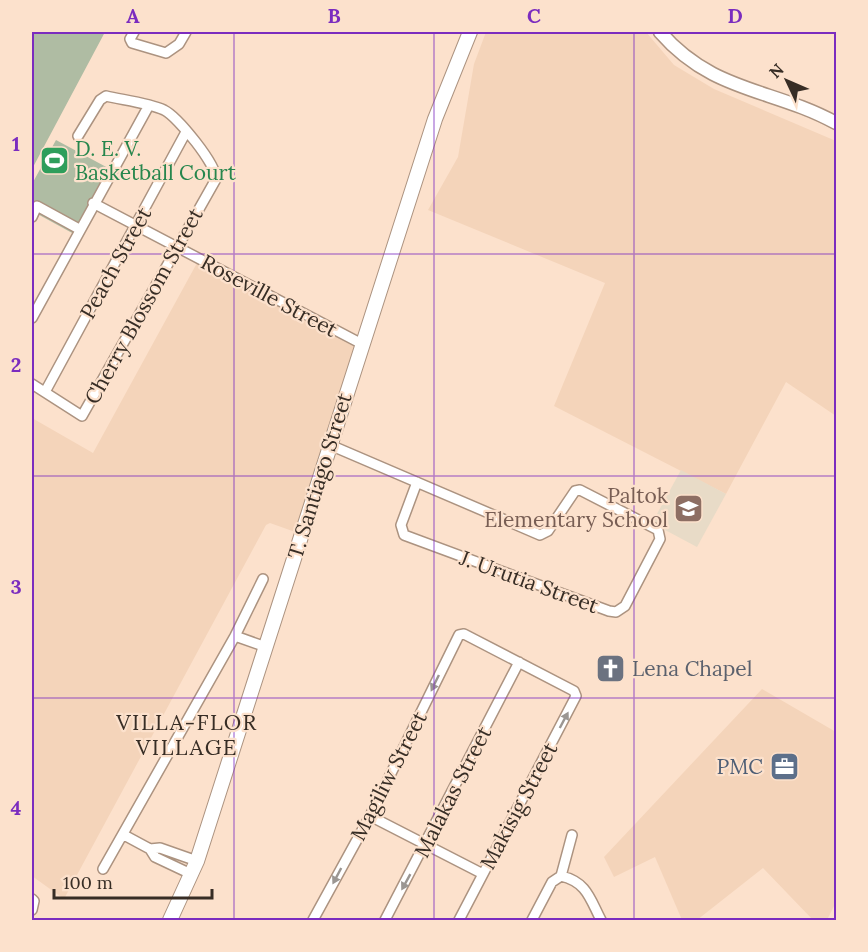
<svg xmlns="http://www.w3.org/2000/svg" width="868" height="952" viewBox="0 0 868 952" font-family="Lora,serif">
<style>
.built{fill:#f4d4ba}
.education{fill:#e8dbc7}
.green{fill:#afbca3}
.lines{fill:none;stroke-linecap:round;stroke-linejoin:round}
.minor-casing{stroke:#ac9380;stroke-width:12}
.tertiary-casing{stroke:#ac9380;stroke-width:15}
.secondary-casing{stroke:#ac9380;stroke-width:16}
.minor{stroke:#fff;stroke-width:9}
.tertiary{stroke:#fff;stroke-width:12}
.secondary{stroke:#fff;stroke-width:14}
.oneway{fill:#9b9692}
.grid{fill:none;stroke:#7b2cbf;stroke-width:1.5;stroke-opacity:0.55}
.labels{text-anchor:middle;stroke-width:4.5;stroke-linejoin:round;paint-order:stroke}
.leisure-label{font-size:21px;fill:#27864d;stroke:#fce1cc;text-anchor:start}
.street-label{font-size:21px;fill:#372d25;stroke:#fce1cc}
.education-label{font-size:21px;fill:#785e54;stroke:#fce1cc;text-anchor:end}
.worship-label{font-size:21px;fill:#5b616d;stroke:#fce1cc;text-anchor:start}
.service-label{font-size:21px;fill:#4e5e75;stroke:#fce1cc;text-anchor:end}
.neighbourhood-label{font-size:22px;letter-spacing:1.5px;fill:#372d25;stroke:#fce1cc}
.neatline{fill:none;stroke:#7b2cbf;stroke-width:2}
.grid-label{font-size:20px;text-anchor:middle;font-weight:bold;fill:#7b2cbf}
</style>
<rect width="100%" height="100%" fill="#fce1cc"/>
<!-- built -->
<path class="built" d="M486,32H646L674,65L714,89L836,141V416L786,382L726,494L554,406L605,283L428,210L458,157L474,64Z
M197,263L356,347L298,533L270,523L266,525L64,899L32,876V418L93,453Z
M762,689L836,732V902L827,920H813L763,868L697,920H682L655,857L614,877L604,857Z"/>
<!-- education -->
<path class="education" d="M681,470L726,494L697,547L652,523Z"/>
<!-- green -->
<path class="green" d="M32,32H105L32,169Z
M56,140L110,169L74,234L32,211V184Z"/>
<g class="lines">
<defs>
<path id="minor" d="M134,32L130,39L132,43L166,53L179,44L186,32
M93,203L362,344
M32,217L37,206L79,229
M32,318L148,107
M32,384L82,416L216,179C217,165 178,117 164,110C149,103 123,100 106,96L100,100L78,136
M45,392L186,132
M330,445L540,535L548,531L575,491L580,490L658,530L660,539L625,606L616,612L609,611L404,535L401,525L417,482
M235,636L266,647
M370,816L483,874
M124,835L150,849L155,857L191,874
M150,849L160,848L197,861
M103,869L235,636L263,579
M561,876C587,882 590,899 601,920
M561,876L572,835
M32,899L34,901L32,910
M313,920L370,816L459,635L464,634L574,691L576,696L459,920
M385,920L519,662
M532,920L552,882L561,876"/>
<path id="tertiary" d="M660,32C713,93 772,88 836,123"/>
<path id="secondary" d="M170,920L197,861L435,119L470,32"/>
</defs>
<!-- minor casing -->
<use href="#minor" class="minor-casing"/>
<!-- tertiary casing -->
<use href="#tertiary" class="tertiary-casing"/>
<!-- secondary casing -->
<use href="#secondary" class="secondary-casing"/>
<!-- minor -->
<use href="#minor" class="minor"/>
<!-- tertiary -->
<use href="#tertiary" class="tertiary"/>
<!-- secondary -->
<use href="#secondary" class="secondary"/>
</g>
<!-- one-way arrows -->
<defs><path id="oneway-solid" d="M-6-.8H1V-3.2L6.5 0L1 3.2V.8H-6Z" transform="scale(1.5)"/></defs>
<g class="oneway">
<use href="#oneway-solid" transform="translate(435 683) rotate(116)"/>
<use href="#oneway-solid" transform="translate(564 720) rotate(-62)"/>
<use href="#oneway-solid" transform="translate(337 876) rotate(118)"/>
<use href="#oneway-solid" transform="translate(406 882) rotate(119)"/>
</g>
<!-- grid -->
<path class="grid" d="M234,32V920M434,32V920M634,32V920M32,254H836M32,476H836M32,698H836"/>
<!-- icons -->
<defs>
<symbol id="stadium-square" viewBox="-11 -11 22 22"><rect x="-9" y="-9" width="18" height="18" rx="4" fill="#2e9e5b" stroke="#fce1cc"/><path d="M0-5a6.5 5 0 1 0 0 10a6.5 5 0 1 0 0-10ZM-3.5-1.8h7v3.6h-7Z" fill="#fff"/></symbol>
<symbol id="school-square" viewBox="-11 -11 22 22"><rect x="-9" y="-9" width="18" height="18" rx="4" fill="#8d6e63" stroke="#fce1cc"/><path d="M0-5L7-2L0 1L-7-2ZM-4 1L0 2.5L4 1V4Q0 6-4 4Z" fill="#fff"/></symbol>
<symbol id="church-square" viewBox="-11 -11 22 22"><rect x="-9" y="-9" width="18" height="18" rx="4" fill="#6b7280" stroke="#fce1cc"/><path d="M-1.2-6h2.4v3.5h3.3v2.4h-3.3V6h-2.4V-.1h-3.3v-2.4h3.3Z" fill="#fff"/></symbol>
<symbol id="office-square" viewBox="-11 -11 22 22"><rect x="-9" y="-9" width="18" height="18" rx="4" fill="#5c6f8a" stroke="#fce1cc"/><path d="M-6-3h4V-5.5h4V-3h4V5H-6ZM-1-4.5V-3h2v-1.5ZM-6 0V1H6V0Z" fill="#fff"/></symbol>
</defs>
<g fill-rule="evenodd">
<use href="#stadium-square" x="38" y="144" width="33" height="33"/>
<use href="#school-square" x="672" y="492" width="33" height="33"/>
<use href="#church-square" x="594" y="652" width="33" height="33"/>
<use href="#office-square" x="768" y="750" width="33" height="33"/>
</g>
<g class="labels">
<!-- leisure labels -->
<g class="leisure-label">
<text x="75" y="156">D. E. V.<tspan x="75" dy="24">Basketball Court</tspan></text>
</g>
<!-- street labels -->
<g class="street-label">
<text transform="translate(116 263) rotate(-61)" y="7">Peach Street</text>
<text transform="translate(269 296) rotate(28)" y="7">Roseville Street</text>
<text transform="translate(144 306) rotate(-61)" y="7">Cherry Blossom Street</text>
<text transform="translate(320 476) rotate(-73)" y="7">T. Santiago Street</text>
<text transform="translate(529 582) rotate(20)" y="7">J. Urutia Street</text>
<text transform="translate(389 776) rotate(-63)" y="7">Magiliw Street</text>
<text transform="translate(453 792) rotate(-63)" y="7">Malakas Street</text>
<text transform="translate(519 806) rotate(-62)" y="7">Makisig Street</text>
</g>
<!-- education labels -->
<g class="education-label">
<text x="668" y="503">Paltok<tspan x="668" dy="24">Elementary School</tspan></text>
</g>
<!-- worship labels -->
<g class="worship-label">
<text x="632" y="676">Lena Chapel</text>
</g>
<!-- service labels -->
<g class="service-label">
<text x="763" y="774">PMC</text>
</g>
<!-- neighbourhood labels -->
<g class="neighbourhood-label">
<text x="187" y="730">VILLA-FLOR<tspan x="187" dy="25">VILLAGE</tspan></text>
</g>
</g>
<!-- border -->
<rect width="868" height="952" fill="none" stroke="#fce1cc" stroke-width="66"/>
<!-- north arrow -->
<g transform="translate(787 81) rotate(314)" stroke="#fce1cc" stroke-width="4.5" paint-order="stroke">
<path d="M0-4.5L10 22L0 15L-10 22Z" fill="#372d25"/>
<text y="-9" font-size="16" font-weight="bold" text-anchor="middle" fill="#372d25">N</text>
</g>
<!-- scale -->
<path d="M54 889v9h158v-9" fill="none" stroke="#372d25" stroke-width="3"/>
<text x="63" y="889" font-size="18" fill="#372d25" stroke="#fce1cc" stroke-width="4.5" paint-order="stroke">100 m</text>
<rect x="33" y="33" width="802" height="886" class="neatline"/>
<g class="grid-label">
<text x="133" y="23">A</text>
<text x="334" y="23">B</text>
<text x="534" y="23">C</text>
<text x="735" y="23">D</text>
<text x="16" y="151">1</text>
<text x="16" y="372">2</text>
<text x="16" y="594">3</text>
<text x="16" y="815">4</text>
</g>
</svg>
